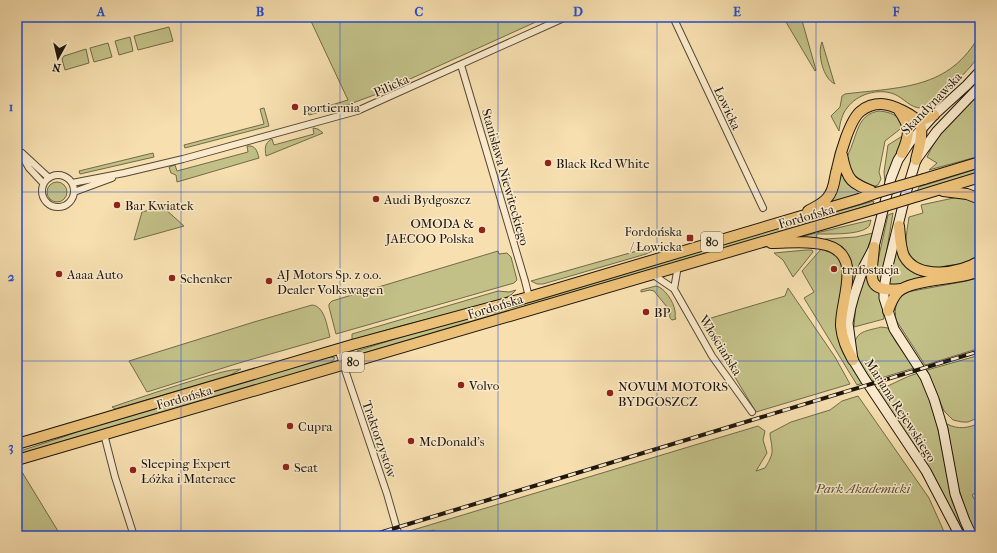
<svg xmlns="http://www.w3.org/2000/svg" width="997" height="553" viewBox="0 0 997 553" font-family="'IM FELL French Canon',serif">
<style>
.green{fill:#c2c087;stroke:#706b4a}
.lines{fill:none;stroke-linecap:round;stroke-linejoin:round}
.street-casing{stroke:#544836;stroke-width:8}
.secondary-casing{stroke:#1d160d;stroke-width:11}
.primary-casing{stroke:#1d160d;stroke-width:12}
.street{stroke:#faeacb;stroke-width:6}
.secondary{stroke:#faeacb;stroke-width:9}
.primary{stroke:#ecc078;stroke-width:10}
.rail-casing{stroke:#1d160d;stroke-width:4}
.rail{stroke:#faeacb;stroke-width:2.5;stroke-dasharray:8;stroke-linecap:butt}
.primary-bridge-casing{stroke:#1d160d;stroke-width:12;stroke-linecap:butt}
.primary-bridge{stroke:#ecc078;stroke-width:10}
.grid{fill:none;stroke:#1d4ed8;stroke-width:1;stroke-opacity:0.55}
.poi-dot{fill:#8f2418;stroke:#faeacb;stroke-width:1.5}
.labels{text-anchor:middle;stroke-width:3;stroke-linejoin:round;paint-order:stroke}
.shield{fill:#faeacb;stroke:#5f5646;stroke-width:1}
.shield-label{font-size:12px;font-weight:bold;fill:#1d160d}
.street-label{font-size:13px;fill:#1d160d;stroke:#faeacb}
.poi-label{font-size:13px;fill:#1d160d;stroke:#faeacb;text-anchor:start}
.park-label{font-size:13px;font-style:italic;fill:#575238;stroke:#faeacb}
.neatline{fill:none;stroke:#1d4ed8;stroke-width:1.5}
.grid-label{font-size:13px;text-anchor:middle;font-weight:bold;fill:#1d4ed8}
</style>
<rect width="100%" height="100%" fill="#f7dfaf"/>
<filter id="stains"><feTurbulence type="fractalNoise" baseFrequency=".005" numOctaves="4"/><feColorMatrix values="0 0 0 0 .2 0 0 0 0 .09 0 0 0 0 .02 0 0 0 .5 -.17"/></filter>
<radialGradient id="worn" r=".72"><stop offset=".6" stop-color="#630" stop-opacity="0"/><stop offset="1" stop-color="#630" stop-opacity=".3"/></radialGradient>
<!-- green -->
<path class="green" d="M309,17H536L538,21L377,94L350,104L309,115L308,112L348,100Z
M783,17H801L816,70L815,71Z
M169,27L173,41L138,50L134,36Z
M980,34C980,40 982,50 979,55C972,68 942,96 929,105C927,107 924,108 921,108C910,108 904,98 894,94C878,88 857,94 847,108C842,114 840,123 839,131L831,116L840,107L842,96L845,94C900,87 950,90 980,34Z
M130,37L133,51L119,55L115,41Z
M822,42L834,82L835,84C823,79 817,53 822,42Z
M108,43L112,57L94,62L90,48Z
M86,49L89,63L65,70L62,59L64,56Z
M980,93V156L929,170L937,163L927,157C938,131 961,113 980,93Z
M264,108L269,126L185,148L184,145L264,124L260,109Z
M879,111C890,112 899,115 904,126L885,141L879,172L881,179L878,185C863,191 847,174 847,159C847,155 851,149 852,145C858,129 860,114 879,111Z
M313,128L318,129L323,133L266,156C265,149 264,143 272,139L274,145L314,134Z
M904,135L889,170L885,182L884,172L888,145Z
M247,146C256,145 257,151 259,158L177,182L176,175L171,173L169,167L175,165L177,171L248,152Z
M153,153L154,157L80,174L79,171Z
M980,168V173L917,192L919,187Z
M840,169L865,193L827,205Z
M47 192a10 10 0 1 1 20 0a10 10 0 1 1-20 0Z
M958,197L975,200L980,204V255C972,263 962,264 951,265C945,266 938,269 933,268C919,267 906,256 906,242C906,234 908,225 909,217L923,213L921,205Z
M874,201L873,204L823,219L359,355L357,351L433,327Z
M160,207L164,208L184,226L134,240L142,212Z
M893,213L881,285L875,278V274L888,215Z
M871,220C870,223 870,227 867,228C858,235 828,234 817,234L816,240L791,239Z
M873,233L853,290L849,297C855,271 854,249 824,240L825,239L856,237Z
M897,244C898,248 898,253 899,256C905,271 921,276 936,277L893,287L888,286Z
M662,246L646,254L543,284H537L531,281L651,247Z
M823,247L839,257L844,267L841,302L863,383L857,385L804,298L814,292L802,271Z
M806,250H812L813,252L793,277L783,260L774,253Z
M498,251L499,254L507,253L511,257L517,280L514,283L336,334L329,307V304L332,301Z
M868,264L881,293L884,319L854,327L856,303Z
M980,276V348L925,365L896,320C894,308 896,298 907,292L967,281Z
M656,286C664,287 674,302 675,311C676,315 674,316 676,319L672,320C669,318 669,315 671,312L654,291L650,290L641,292V290Z
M788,288L835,357L850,384L756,412L701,321L785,296Z
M516,290L511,295L503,299L452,313L404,325L352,340V334L498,291L509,292Z
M312,305C325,306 327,327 330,337L239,363L147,392L129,361L254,322Z
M881,327L888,328L896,342L914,368L871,381C865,370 846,344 860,334C865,330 875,329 881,327Z
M980,355V417L968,422H962L953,420L944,411L927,370Z
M328,356L335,358L330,364L17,456V452L63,437L112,419Z
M241,369L227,377L115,409L112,407C142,397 171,387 201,378C215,374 227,370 241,369Z
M918,373L927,392L936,418L952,501L967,536H965L942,492L878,390C892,385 904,377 918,373Z
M858,396L929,498L946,536H437L434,530L406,536H404L403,533L758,426L765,431L763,440L767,453L756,471L765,468C768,463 773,455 772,449C772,443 770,439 770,433L791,422L830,410L842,401Z
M980,423V490L972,495L980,509V536H977C958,501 953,463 947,424C959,430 968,428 980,423Z
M17,472H22L61,536H17Z"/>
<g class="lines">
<defs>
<path id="street" d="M673,17L763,208
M461,65L525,281L529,297
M17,147L29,168L43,183
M22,153L49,178
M42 191a16 16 0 1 1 32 0a16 16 0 1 1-32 0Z
M72,183L124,173L183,159L357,111L566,17
M74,192L112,178
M652,274L674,289L712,356L752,412
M674,289L678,266
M338,349L387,494L399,536
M104,434L115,477L134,536"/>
<path id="secondary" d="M960,536L926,471L864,378L853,360L848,323L851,307L854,296L864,266L874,247L891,178L898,160L910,142L934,115L967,85L980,71
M972,536L965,521L955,494L943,429L934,399L925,377L894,329L884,298V289L887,270L906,193L916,160L937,131L980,86"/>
<path id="primary" d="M898,109C911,127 910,134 902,153
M917,119H925L934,115
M842,155C847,181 851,183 876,193
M924,179L980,162
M943,191L967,194L980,199
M918,196L980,177
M808,211C815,207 824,203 828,197C835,189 834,178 837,169C840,154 850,119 861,111C867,106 875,104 881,104C891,104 916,115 920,124C924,135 918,150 916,160
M899,226C900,235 900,247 904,256C918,281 960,273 980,261
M771,243C789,243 808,240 826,245C864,255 840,300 841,326C842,339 847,349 853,360
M874,247C872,275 863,293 901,289
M888,311C890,305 893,297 898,292C911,279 960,280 980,271
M17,444L352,345L529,297L859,199L876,193
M17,460L872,210"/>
</defs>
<!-- street casing -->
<use href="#street" class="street-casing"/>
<!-- secondary casing -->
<use href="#secondary" class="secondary-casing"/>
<!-- primary casing -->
<use href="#primary" class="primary-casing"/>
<!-- street -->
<use href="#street" class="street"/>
<!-- secondary -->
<use href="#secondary" class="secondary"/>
<!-- primary -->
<use href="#primary" class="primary"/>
<defs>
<path id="rail" d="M369,536L980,351"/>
</defs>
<!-- rail casing -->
<use href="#rail" class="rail-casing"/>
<!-- rail -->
<use href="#rail" class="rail"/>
<defs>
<path id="primary-bridge" d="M876,193L924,179
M872,210L918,196"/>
</defs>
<!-- primary-bridge casing -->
<use href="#primary-bridge" class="primary-bridge-casing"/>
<!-- primary-bridge -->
<use href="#primary-bridge" class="primary-bridge"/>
</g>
<!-- grid -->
<path class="grid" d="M181,17V536M340,17V536M498,17V536M657,17V536M816,17V536M17,192H980M17,361H980"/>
<!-- markers -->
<g class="poi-dot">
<circle cx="295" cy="107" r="4"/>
<circle cx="548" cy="163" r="4"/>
<circle cx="376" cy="199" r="4"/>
<circle cx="117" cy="205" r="4"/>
<circle cx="482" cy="230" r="4"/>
<rect x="686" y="234" width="8" height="8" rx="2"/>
<circle cx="834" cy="269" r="4"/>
<circle cx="59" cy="274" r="4"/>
<circle cx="172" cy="278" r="4"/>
<circle cx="269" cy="281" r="4"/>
<circle cx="646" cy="312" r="4"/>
<circle cx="461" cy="385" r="4"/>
<circle cx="610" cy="393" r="4"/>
<circle cx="290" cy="426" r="4"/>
<circle cx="411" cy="441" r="4"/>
<circle cx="286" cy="467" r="4"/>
<circle cx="133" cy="470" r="4"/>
</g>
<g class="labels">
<!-- shield labels -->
<g class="shield">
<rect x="701" y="232" width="22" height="20" rx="3"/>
<rect x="342" y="352" width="22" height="20" rx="3"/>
</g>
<g class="shield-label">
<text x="712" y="246">80</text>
<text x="353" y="366">80</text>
</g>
<!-- street labels -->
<g class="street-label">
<text transform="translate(391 85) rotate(-24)" y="5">Pilicka</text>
<text transform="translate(931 103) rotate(-46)" y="5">Skandynawska</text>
<text transform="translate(728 108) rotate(65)" y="5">Łowicka</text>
<text transform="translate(506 177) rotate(74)" y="5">Stanisława Niewiteckiego</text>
<text transform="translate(806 216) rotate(-16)" y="5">Fordońska</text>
<text transform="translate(495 306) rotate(-17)" y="5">Fordońska</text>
<text transform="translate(721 345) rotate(58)" y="5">Włościańska</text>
<text transform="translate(184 397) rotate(-16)" y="5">Fordońska</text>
<text transform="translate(901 410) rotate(57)" y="5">Mariana Rejewskiego</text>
<text transform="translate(380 439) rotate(71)" y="5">Traktorzystów</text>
</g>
<!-- poi labels -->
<g class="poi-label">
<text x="303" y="112">portiernia</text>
<text x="556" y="168">Black Red White</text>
<text x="384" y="204">Audi Bydgoszcz</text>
<text x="125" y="210">Bar Kwiatek</text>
<text x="474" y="228" text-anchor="end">OMODA &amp;<tspan x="474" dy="15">JAECOO Polska</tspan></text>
<text x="682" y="236" text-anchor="end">Fordońska<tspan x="682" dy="15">/ Łowicka</tspan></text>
<text x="842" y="274">trafostacja</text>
<text x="67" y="279">Aaaa Auto</text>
<text x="277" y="279">AJ Motors Sp. z o.o.<tspan x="277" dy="15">Dealer Volkswagen</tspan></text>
<text x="180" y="283">Schenker</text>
<text x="654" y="317">BP</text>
<text x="469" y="390">Volvo</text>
<text x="618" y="391">NOVUM MOTORS<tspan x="618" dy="15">BYDGOSZCZ</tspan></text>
<text x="298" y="431">Cupra</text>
<text x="419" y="446">McDonald's</text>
<text x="141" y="468">Sleeping Expert<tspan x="141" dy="15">Łóżka i Materace</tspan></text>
<text x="294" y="472">Seat</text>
</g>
<!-- park labels -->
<g class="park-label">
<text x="863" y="493">Park Akademicki</text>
</g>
</g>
<!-- margin -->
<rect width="997" height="553" fill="none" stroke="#f7dfaf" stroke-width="44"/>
<!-- north arrow -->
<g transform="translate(58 58) rotate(188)" stroke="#faeacb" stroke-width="3" paint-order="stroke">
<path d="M0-3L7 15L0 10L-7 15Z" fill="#1d160d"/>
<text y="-6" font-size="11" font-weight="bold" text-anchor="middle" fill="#1d160d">N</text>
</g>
<rect x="22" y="22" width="953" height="509" class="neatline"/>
<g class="grid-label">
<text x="101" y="16">A</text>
<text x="260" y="16">B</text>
<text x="419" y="16">C</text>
<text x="578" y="16">D</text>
<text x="737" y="16">E</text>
<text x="896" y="16">F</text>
<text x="11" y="111">1</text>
<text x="11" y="281">2</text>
<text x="11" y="451">3</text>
</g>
<rect width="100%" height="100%" filter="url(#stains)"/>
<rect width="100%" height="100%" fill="url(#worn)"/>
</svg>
